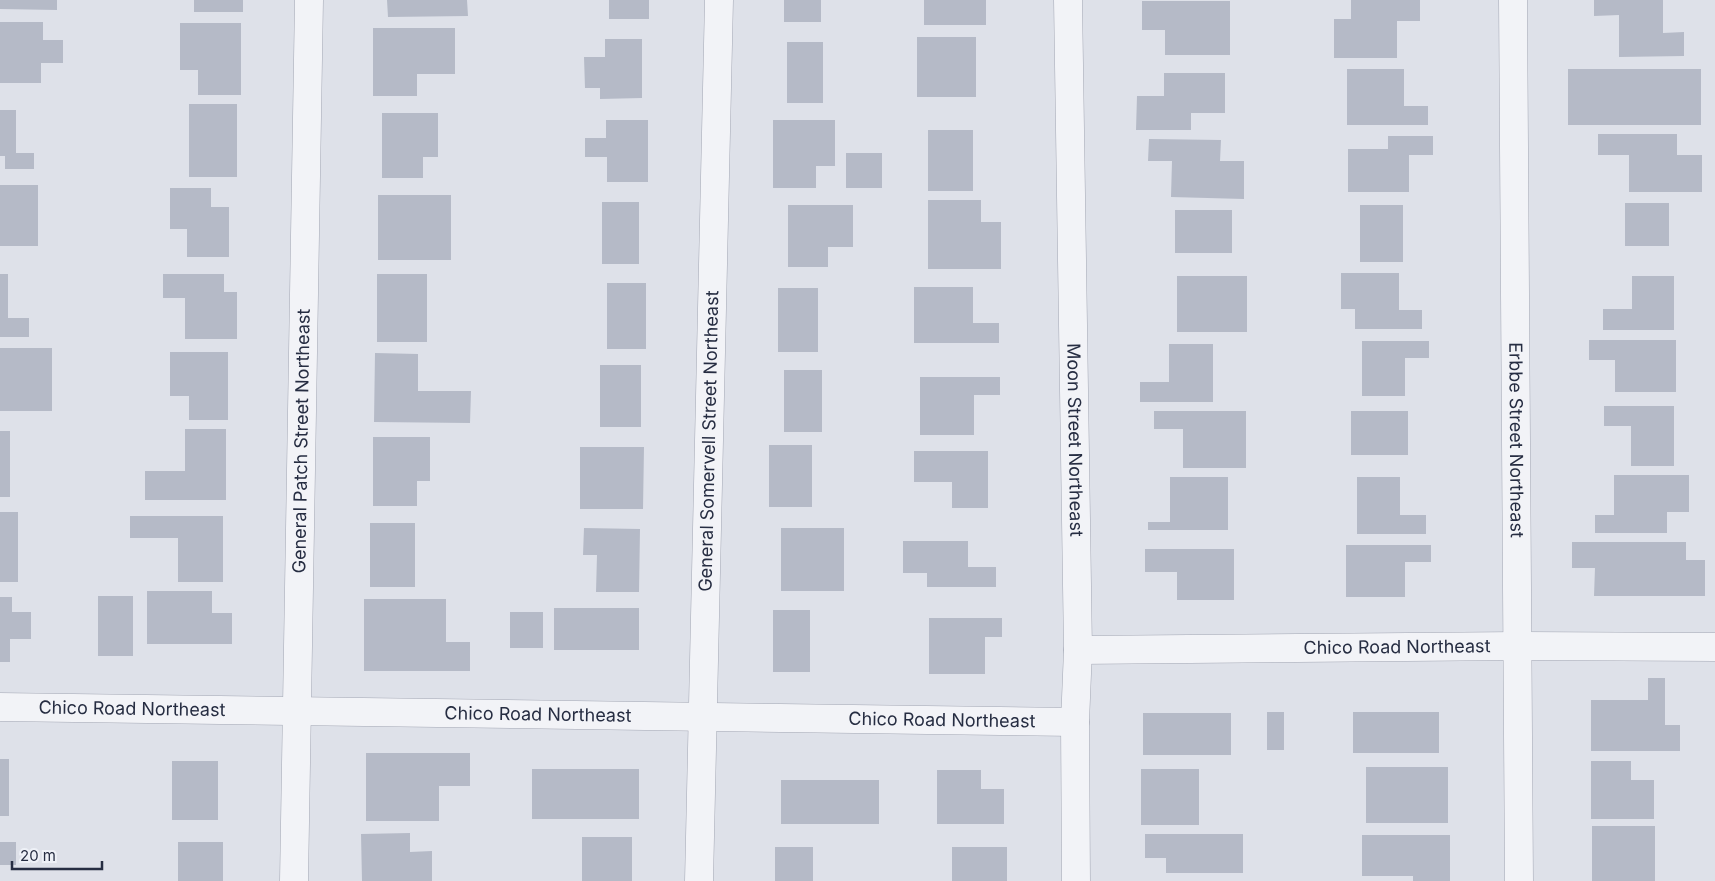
<svg xmlns="http://www.w3.org/2000/svg" width="1715" height="881" viewBox="0 0 1715 881" font-family="Inter,sans-serif">
<style>
.building{fill:#b5bac7}
.lines{fill:none;stroke-linecap:round;stroke-linejoin:round}
.minor-casing{stroke:#a3a7b4;stroke-width:29}
.tertiary-casing{stroke:#a3a7b4;stroke-width:29}
.minor{stroke:#f2f3f7;stroke-width:28}
.tertiary{stroke:#f2f3f7;stroke-width:28}
.labels{text-anchor:middle;stroke-width:4;stroke-linejoin:round;paint-order:stroke}
.street-label{font-size:18px;fill:#262d42;stroke:#eef1f7}
</style>
<rect width="100%" height="100%" fill="#dee1e9"/>
<!-- building -->
<path class="building" d="M0,0H57V10L0,9Z
M194,0H243V12H194Z
M387,0H467L468,16L388,17Z
M609,0H649V19H609Z
M784,0H821V22H784Z
M924,0H986V25H924Z
M1351,0H1420V21H1397V58H1334V19H1351Z
M1594,0H1663V33L1684,32V56L1619,57V15L1594,16Z
M1142,1H1230V55H1165V30H1142Z
M0,22H43V40H63V63H41V83H0Z
M180,23H241V95H198V70H180Z
M373,28H455V74H417V96H373Z
M917,37H976V97H917Z
M605,39H642V98L600,99V88H585L584,57H605Z
M787,42H823V103H787Z
M1347,69H1404V106H1428V125H1347Z
M1568,69H1701V125H1568Z
M1164,73H1225V113H1191V130H1136L1137,96H1164Z
M189,104H237V177H189Z
M0,110H16V153H34V169H5V156H0Z
M382,113H438V157H423V178H382Z
M606,120H648V182H607V157H585V138H606Z
M773,120H835V166H816V188H773Z
M928,130H973V191H928Z
M1598,134H1677V155H1702V192H1629V155H1598Z
M1388,136H1433V155H1409V192H1348V149H1388Z
M1149,139L1221,140L1220,161H1244V199L1171,197L1172,161H1148Z
M846,153H882V188H846Z
M0,185H38V246H0Z
M170,188H211V207H229V257H187V229H170Z
M378,195H451V260H378Z
M928,200H981V222H1001V269H928Z
M602,202H639V264H602Z
M1625,203H1669V246H1625Z
M788,205H853V247H828V267H788Z
M1360,205H1403V262H1360Z
M1175,210H1232V253H1175Z
M1341,273H1399V310H1422V329H1355V309H1341Z
M0,274H8V318H29V337H0Z
M163,274H224V292H237V339H185V298H163Z
M377,274H427V342H377Z
M1177,276H1247V332H1177Z
M1632,276H1674V330H1603V309H1632Z
M607,283H646V349H607Z
M914,287H973V323H999V343H914Z
M778,288H818V352H778Z
M1589,340H1676V392H1615V360H1589Z
M1362,341H1429V358H1405V396H1362Z
M1169,344H1213V402H1140V382H1169Z
M0,348H52V411H0Z
M170,352H228V420H189V396H170Z
M375,353L418,354V391H471L470,423L374,422Z
M600,365H641V427H600Z
M784,370H822V432H784Z
M920,377H1000V395H974V435H920Z
M1604,406H1674V466H1631V426H1604Z
M1154,411H1246V468H1183V429H1154Z
M1351,411H1408V455H1351Z
M185,429H226V500H145V471H185Z
M0,431H10V497H0Z
M373,437H430V481H417V506H373Z
M769,445H812V507H769Z
M580,447H644L643,509H580Z
M914,451H988V508H952V482H914Z
M1614,475H1689V512H1667V533H1595V515H1614Z
M1170,477H1228V530H1148V522H1170Z
M1357,477H1400V515H1426V534H1357Z
M0,512H18V582H0Z
M130,516H223V582H178V538H130Z
M370,523H415V587H370Z
M584,528L640,529L639,592H596L597,555H583Z
M781,528H844V591H781Z
M903,541H968V567H996V587H927V573H903Z
M1572,542H1686V560H1705V596H1594L1595,568H1572Z
M1346,545H1431V562H1405V597H1346Z
M1145,549H1234V600H1177V572H1145Z
M147,591H212V613H232V644H147Z
M98,596H133V656H98Z
M0,597H12V612H31V639H10V662H0Z
M364,599H446V642H470V671H364Z
M554,608H639V650H554Z
M773,610H810V672H773Z
M510,612H543V648H510Z
M929,618H1002V637H985V674H929Z
M1648,678H1665V725H1680V751H1591V700H1648Z
M1267,712H1284V750H1267Z
M1353,712H1439V753H1353Z
M1143,713H1231V755H1143Z
M366,753H470V786H439V821H366Z
M0,759H9V816H0Z
M172,761H218V820H172Z
M1591,761H1631V780H1654V819H1591Z
M1366,767H1448V823H1366Z
M532,769H639V819H532Z
M1141,769H1199V825H1141Z
M937,770H981V789H1004V824H937Z
M781,780H879V824H781Z
M1592,826H1655V881H1592Z
M410,833V852L432,851V881H362L361,834Z
M1145,834H1243V873H1166V858H1145Z
M1362,835H1450V881H1413V876H1362Z
M582,837H632V881H582Z
M0,842H16V865H0Z
M178,842H223V881H178Z
M775,847H813V881H775Z
M952,847H1007V881H952Z"/>
<g class="lines">
<defs>
<g id="minor">
<path id="s1" d="M1513,0L1519,881"/>
<path id="s2" d="M294,881L309,0"/>
<path id="s3" d="M699,881L719,0"/>
</g>
<g id="tertiary">
<path id="s4" d="M1068,0L1078,650L1075,722L1076,881"/>
<path id="s5" d="M1078,650L1517,646L1715,647"/>
<path id="s6" d="M0,707L1075,722"/>
</g>
</defs>
<!-- minor casing -->
<use href="#minor" class="minor-casing"/>
<!-- tertiary casing -->
<use href="#tertiary" class="tertiary-casing"/>
<!-- minor -->
<use href="#minor" class="minor"/>
<!-- tertiary -->
<use href="#tertiary" class="tertiary"/>
</g>
<g class="labels">
<!-- street labels -->
<g class="street-label">
<text dy="6" stroke="none"><textPath href="#s2" startOffset="440">General Patch Street Northeast</textPath></text>
<text dy="6" stroke="none"><textPath href="#s3" startOffset="440">General Somervell Street Northeast</textPath></text>
<text dy="6" stroke="none"><textPath href="#s4" startOffset="440">Moon Street Northeast</textPath></text>
<text dy="6" stroke="none"><textPath href="#s1" startOffset="440">Erbbe Street Northeast</textPath></text>
<text dy="6" stroke="none"><textPath href="#s5" startOffset="319">Chico Road Northeast</textPath></text>
<text dy="6" stroke="none"><textPath href="#s6" startOffset="132">Chico Road Northeast</textPath></text>
<text dy="6" stroke="none"><textPath href="#s6" startOffset="538">Chico Road Northeast</textPath></text>
<text dy="6" stroke="none"><textPath href="#s6" startOffset="942">Chico Road Northeast</textPath></text>
</g>
</g>
<!-- scale -->
<path d="M12 861v8h90v-8" fill="none" stroke="#262d42" stroke-width="2.5"/>
<text x="20" y="861" font-size="15" fill="#262d42" stroke="#eef1f7" stroke-width="4" paint-order="stroke">20 m</text>
</svg>
